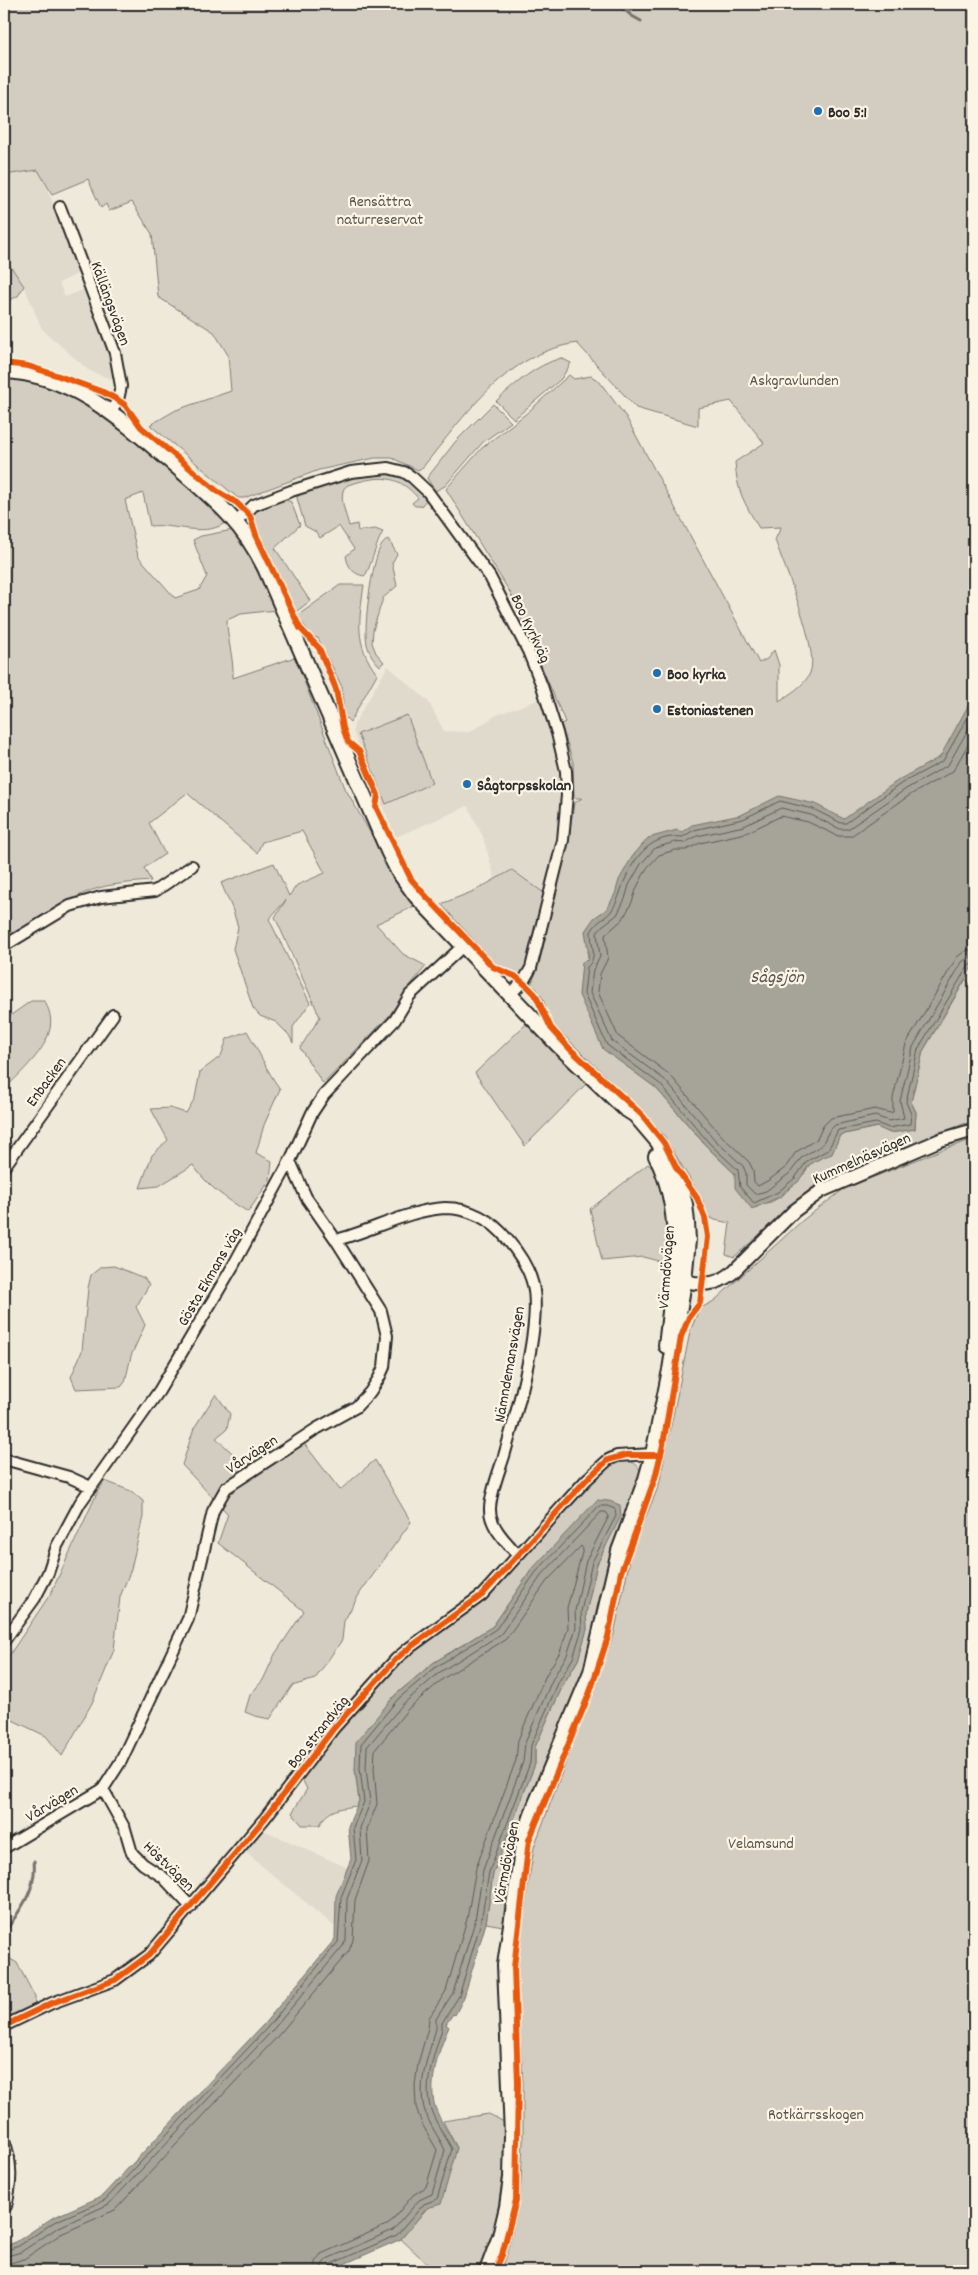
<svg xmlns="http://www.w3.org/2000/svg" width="978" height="2275" viewBox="0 0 978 2275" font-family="Dekko,sans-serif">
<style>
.built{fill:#e0dacc}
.green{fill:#d2cdc0;stroke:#7e7c76}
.water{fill:#a6a399;stroke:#75736d}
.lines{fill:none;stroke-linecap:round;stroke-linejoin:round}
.shore{stroke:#5c5b57;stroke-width:1}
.stream{stroke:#75736d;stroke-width:3}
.minor-casing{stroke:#2b2b2b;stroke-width:14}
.tertiary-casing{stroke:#2b2b2b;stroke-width:16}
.secondary-casing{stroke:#2b2b2b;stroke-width:18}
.minor{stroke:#fcf5e5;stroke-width:10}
.tertiary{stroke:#fcf5e5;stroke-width:12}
.secondary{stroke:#fcf5e5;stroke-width:14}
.cycleway-casing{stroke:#fcf5e5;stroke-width:9}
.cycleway{stroke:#e8590c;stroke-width:6}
.poi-dot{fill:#1f6fb2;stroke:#fcf5e5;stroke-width:2}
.labels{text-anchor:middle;stroke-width:4.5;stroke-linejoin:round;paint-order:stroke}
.poi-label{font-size:16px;font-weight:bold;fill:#2b2b2b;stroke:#fcf5e5;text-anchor:start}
.park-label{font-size:16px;fill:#555450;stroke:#fcf5e5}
.street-label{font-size:16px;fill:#2b2b2b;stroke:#fcf5e5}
.water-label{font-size:18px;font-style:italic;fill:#565552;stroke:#fcf5e5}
</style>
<rect width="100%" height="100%" fill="#efe9da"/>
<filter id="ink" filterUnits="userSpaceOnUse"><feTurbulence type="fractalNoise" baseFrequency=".02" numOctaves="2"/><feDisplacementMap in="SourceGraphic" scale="10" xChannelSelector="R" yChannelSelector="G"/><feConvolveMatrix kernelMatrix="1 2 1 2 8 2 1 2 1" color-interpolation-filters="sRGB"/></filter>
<g filter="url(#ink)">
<!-- built -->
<path class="built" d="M40,169L79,273L59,283L65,297L85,289L106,344L113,373L111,379L88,370L42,329L24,286L11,267L4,260V175Z
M388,666L428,701L444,731L469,732L497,715L540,699L561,773L562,808L544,893L512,870L495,879L483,837L468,806L396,837L377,794L353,731L354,724Z
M261,1829L348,1868L336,1896L335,1927L243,1850Z"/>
<!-- green -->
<path class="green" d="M4,4H974V827L587,952L603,1049L656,1088L707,1147L735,1174L756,1208L761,1204L771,1202L782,1196L804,1174L809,1165L834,1148L840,1135L877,1127L890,1133L915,1129L916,1112L911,1102L923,1051L966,979L974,990V1122L963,1124L843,1173L809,1192L734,1257L726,1254L730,1223L715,1220L707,1216L703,1201L667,1141L644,1113L551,1023L543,999L537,989L531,985C544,956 547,924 554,893C562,863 570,834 574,803L582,798H574L573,762L561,724L565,722L511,594L446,489L482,448L528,412L569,375L574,379L591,376L599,381L626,417L759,663L767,659L774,650L779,665V701C790,694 805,685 810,673C820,650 784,566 775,540L781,527L759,528C744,502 737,492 735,462L764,443L731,401L698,408V426L636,408L577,343C506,353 465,415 423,467L418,470L392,458H375L319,470L244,498H238L150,425L176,410L231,391L228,355L214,332L158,297L152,234L132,202L109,211L106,204L101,208L88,179L52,194L38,170L4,175Z
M4,260L11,267L24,286L18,296L4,303Z
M561,358L571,363L561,379L514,419L496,401C517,383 534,366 561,358Z
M4,377L57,388L83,399L119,425L205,496L227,521C208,539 173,523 150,526L143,493L125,500L138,556L175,598L199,590L207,576L193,540L201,536L233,530C254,552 264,582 276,610L241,614L227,620C227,641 234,657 233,678L295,657L345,788L407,898L415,906L376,924L403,954L426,966L409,987L389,1016L323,1084L300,1048L320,1017L275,917L286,900L269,919L310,1003L293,1027V1043L289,1035L276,1022L260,1016L253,1008L233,949L238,927L232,908L221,883L274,863L289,896L297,885L325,873L302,831L262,842L257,853L187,793L149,823L165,854L144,868L151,881C138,882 125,883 112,885C78,890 32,921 4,941Z
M493,404L511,422L483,442L445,486L435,491L427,478L456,441Z
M370,473C394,472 414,477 427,499L421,506H415L412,503L418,498C400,477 384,475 358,482C352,484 345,484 343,491C340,501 347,517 349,526L357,524L358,531L375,529L383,532C376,542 369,574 364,576C353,574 348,567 346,556L354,549L339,526L320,538L316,532L305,526L297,498L299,494L339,480Z
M284,499L291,502L300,525L275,548L310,601L297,611L293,610L258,533L253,513Z
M388,539L397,554L392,563L397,586L383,598L373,630L372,643L376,653L384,662L380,666C374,660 369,653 367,644C363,627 372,563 380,548C382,544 385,541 388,539Z
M340,585H364C359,620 354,644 377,674L350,722L344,716L342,687L318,638L313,637L297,616Z
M407,715L432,783L386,804L358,734Z
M512,870L544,893L526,966L520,977L496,965L441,904L474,891Z
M31,1001H44C67,1035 25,1067 4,1090V1020Z
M526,1024L587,1083L525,1146L475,1073Z
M247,1031C259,1051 266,1070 280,1089L264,1125L256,1153L272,1161L270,1180L248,1212C224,1197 209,1188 193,1165L159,1186L140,1188L152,1155L168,1140L151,1109L170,1108L186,1113L195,1098L200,1072L221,1056L227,1039Z
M974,1139V2271H500L506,2258L520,2200L523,2141V2082L516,1966L534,1847L614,1634L632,1550L659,1485L690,1332L699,1309L714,1301L803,1220L844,1189L941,1150Z
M648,1164C673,1186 666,1233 666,1263L643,1257L602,1261L590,1209Z
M114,1266L144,1278L149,1285L136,1307L145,1325L131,1356L125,1382L121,1387L76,1389L71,1377L82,1351L88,1288L91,1275L101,1267Z
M216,1394L230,1414L227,1429L216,1438L243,1463L266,1465L303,1442L340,1490L375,1460L411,1522L360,1593L344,1621L342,1640L315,1679L292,1686L270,1719L255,1716L245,1712L250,1695L263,1680L275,1654L304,1611L218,1543L228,1514L182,1465L194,1428Z
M618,1460C626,1460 638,1461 640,1471C641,1475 617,1538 613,1549C601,1589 598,1632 585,1671C562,1734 529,1794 511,1859C505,1880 505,1904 503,1926L486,1923L493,1874L535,1764V1747L564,1683L578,1660L587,1629L586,1613L597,1564L606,1546L532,1569L493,1626L433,1663L394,1696L377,1720L355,1769L359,1801L357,1806C341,1808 327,1809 320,1825H302L292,1813L307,1789L301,1777L338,1729L397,1664L414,1649L481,1604L562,1513L610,1464Z
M105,1481L131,1491L143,1501V1517L131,1569L120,1597L114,1650L92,1703L62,1756L46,1736L4,1716V1663L51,1593L98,1491Z
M4,1955L17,1963L35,1997V2004L4,2018Z
M489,2114L506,2123V2135C503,2182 498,2226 481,2271H435L401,2239L427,2208L457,2148L443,2121Z"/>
<!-- water -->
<path class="water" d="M974,695V964L923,1051L911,1102L916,1112L915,1129L890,1133L877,1127L840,1135L832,1154L821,1158L809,1165L798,1182L785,1191L782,1196L752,1209L735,1188V1174L707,1147L656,1088L603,1049L579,995L582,962L588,960L589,956L585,931L594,918L607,909L615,894L619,880L632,857L648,838L677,830L682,832L692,825L741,815L779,796L815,804L844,819L900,779L940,757Z
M597,1500L609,1501L620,1505L621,1516L597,1564L586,1613L587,1629L578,1660L564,1683L535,1747V1764L493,1874L486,1923L464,1997L455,2015L453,2014L446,2024L449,2027C439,2048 428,2083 435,2107C440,2121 450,2135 457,2148L441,2204L427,2208L401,2239L328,2271H4L5,2246L16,2242L52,2218L102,2196L263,2025L335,1939L336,1896L351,1859L348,1826L359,1801L355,1769L356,1742L394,1696L433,1663L493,1626L532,1569Z"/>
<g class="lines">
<!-- shore -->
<path class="shore" d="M974,706L943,761L902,783L846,823H841L813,809L780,801L743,819L694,830L683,837C652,834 635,855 624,882C620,892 618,901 612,910C607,918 597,920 591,932C591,945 598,958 587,967L584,994L607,1045L660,1084L710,1144L738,1170L740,1187L754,1203L778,1192L795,1178L807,1161L828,1150L838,1130L876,1123L889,1128L910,1124L911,1114L906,1102L918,1049L968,966L974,963
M974,719L948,765L906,789L848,829H840L811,815L781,808L744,826L697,836L684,843L675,842L655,848L641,864L629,885L625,899L617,915L602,926L597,933L600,957L593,970L590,993L612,1041L665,1080L715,1140L743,1166L746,1173V1185L755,1194L766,1191L790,1173L802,1157L822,1145L829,1131L835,1125L875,1116L889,1121L904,1118L900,1101L913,1047L962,962L968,958L974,956
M974,734L953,771L910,795L851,836H838L808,822L781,816L746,833L700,843L686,850H675L659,855L647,868L637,887L632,902L623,919L605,935L608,958L600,974L598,992L618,1036L670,1075L720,1134L749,1162L753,1170L754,1182L758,1186L769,1180L785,1168L796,1152L817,1139L823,1126L831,1118L875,1109L890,1113L893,1112V1098L906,1044L957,957L965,951L974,949
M4,2251L19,2246L54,2222L105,2200L267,2028L338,1942L341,1897L356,1860L353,1827L364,1802L360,1768L361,1744L398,1699L436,1667L496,1629L536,1572L599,1506H607L615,1509L616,1516L592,1562L581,1612L582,1629L573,1658L559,1681L531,1745L530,1763L489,1872L481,1922L459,1996L442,2023V2029C434,2055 421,2089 433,2115C438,2127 446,2137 452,2149L437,2199L424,2204L397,2235L331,2264L327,2271
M4,2257L21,2252L57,2228L109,2204L271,2032L343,1946L346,1939L347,1899L362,1860L360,1828L370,1803L366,1768L367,1747L403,1704L440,1672L501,1634L541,1576L601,1512H606L609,1516L586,1561L575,1611L576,1628L567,1655L553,1678L525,1743L523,1762L483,1870L475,1921L453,1993L436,2019V2029C428,2056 414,2091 428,2119C433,2130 440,2139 445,2150L432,2194L419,2200L393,2230L327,2259L322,2265L321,2271
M4,2265L24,2259L61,2234L115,2210L277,2037L349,1951L353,1940L355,1900L369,1861L367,1829L377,1804L374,1768L375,1750L408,1709L444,1678L506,1639L547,1581L581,1546L583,1549L567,1608L568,1628L560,1652L546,1675L518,1740L516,1760L476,1868L467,1919L446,1991L429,2018L428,2028L418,2064L415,2085L416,2107L422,2124L437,2150L426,2187L413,2195L389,2224L321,2254L315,2262L314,2271"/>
<!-- stream -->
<path class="stream" d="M618,4L632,16L641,21
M4,1933C20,1910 37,1890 34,1861"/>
<defs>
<path id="minor" d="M60,207L115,353L121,386L118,400L111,411
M236,522L254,505L291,491L351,472L388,468L404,472L412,477L428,492L490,577L528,651L542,686L557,733L566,771L567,795L563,840L531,968L523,982L509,995
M4,946L70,906L101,897L155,891L192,866
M4,1167L113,1015
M336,1240C372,1231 408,1210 445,1208C470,1208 492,1220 507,1239C518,1252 529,1268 533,1285C542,1326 516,1415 504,1456C499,1472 491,1491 490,1508C489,1526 507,1543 518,1555
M4,1459L69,1477L91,1487
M4,1641L35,1598L48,1573L57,1546L80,1503L159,1391L233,1266L290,1161L312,1113L324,1095L395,1020L410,995L463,946
M103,1789L125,1829L132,1853L143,1864L163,1877L191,1907
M4,1848L103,1789L121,1761L188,1619L213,1511L226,1488L316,1429L356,1407L370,1392L379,1378L384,1367L387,1336L381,1311L336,1240L306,1197L290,1161
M4,2026L52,2003L115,1980L149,1955L265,1818L334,1728L396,1659L409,1648L482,1595L586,1480L608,1460L617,1456L653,1454
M4,2140C12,2163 12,2182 6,2206"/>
<path id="tertiary" d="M674,1280C698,1283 712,1289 732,1273L794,1211L821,1191L940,1140L974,1130"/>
<path id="secondary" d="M4,371C72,374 121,419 170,461C210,496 241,519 265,568L388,851L398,871L416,896L558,1045L624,1108L635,1115L658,1142L677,1178L685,1204L687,1223L688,1240L684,1281L670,1370L653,1454L646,1479L619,1551L591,1672L535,1806L524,1838L505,1965L512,2135L511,2178L507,2207L500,2236L487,2271
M656,1156C686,1215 673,1283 666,1346"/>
</defs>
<!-- minor casing -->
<use href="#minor" class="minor-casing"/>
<!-- tertiary casing -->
<use href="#tertiary" class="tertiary-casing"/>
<!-- secondary casing -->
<use href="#secondary" class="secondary-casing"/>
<!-- minor -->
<use href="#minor" class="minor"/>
<!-- tertiary -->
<use href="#tertiary" class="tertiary"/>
<!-- secondary -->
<use href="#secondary" class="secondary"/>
<defs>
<path id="cycleway" d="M4,363L28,366L56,375L103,392L118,400L125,405L141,427L217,491L237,503L250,516L256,535L300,628L319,648L336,689L343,728L348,742L359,751L378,795L376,807L411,879L424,894L493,967L515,976L527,986L535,994L551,1028L570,1049L642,1115L664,1143L677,1169L697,1198L705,1218L708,1237L700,1303L689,1317L681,1337L663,1445L655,1478L621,1572L608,1637L590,1692L529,1840L514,1967L518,2083L516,2200L502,2255L495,2271
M4,2026L52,2003L115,1980L149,1955L265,1818L334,1728L396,1659L409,1648L482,1595L586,1480L608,1460L626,1455H661"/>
</defs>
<!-- cycleway casing -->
<use href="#cycleway" class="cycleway-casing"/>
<!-- cycleway -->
<use href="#cycleway" class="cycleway"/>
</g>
</g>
<!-- markers -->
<g class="poi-dot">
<circle cx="818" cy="111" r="5"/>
<circle cx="657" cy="673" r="5"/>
<circle cx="657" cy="709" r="5"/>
<circle cx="467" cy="784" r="5"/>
</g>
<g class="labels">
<!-- poi labels -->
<g class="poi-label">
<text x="828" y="117">Boo 5:1</text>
<text x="667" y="679">Boo kyrka</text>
<text x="667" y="715">Estoniastenen</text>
<text x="477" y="790">Sågtorpsskolan</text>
</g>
<!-- park labels -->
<g class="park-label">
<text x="380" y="206">Rensättra<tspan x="380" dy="18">naturreservat</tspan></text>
<text x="794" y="385">Askgravlunden</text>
<text x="761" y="1848">Velamsund</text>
<text x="816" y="2119">Rotkärrsskogen</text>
</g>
<!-- street labels -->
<g class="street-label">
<text transform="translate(112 303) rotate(70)" y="6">Källängsvägen</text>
<text transform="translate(532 628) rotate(65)" y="6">Boo Kyrkväg</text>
<text transform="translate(45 1081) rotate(-54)" y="6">Enbacken</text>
<text transform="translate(861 1157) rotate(-24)" y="6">Kummelnäsvägen</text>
<text transform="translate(665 1267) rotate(-86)" y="6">Värmdövägen</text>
<text transform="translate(208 1276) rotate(-60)" y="6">Gösta Ekmans väg</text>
<text transform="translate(508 1364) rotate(-80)" y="6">Nämndemansvägen</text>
<text transform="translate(251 1453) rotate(-33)" y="6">Vårvägen</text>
<text transform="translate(317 1731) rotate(-51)" y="6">Boo strandväg</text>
<text transform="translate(51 1802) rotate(-31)" y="6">Vårvägen</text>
<text transform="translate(505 1862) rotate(-79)" y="6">Värmdövägen</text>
<text transform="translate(170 1865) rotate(44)" y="6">Höstvägen</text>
</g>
<!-- water labels -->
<g class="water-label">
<text x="777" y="982">Sågsjön</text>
</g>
</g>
<!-- margin -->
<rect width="978" height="2275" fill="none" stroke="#fcf5e5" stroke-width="20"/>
<rect x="10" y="10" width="958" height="2255" fill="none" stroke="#2b2b2b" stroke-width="2" filter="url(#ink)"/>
</svg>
